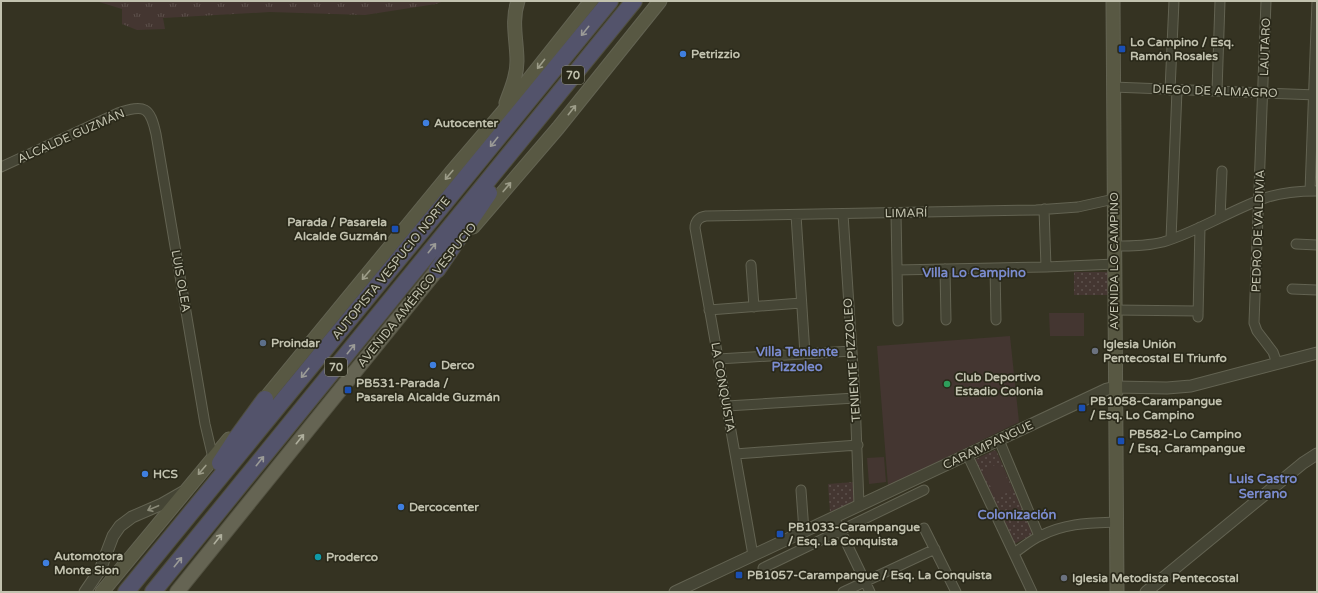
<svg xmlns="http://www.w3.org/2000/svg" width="1318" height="593" viewBox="0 0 1318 593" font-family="'Varela Round',sans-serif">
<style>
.grass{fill:url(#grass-tufts)}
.park{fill:url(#park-dots)}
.garden{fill:#443631}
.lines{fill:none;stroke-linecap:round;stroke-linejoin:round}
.minor-casing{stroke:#636352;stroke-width:11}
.tertiary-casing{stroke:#636352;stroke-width:13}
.secondary-casing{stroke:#636352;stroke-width:15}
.primary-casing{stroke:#525141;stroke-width:16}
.motorway-casing{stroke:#504f3f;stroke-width:18}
.minor{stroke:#454535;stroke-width:9}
.tertiary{stroke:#454535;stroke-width:11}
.secondary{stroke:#585843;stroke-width:13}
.primary{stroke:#656453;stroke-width:14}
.motorway{stroke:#53536b;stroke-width:16}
.oneway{stroke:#9b9b97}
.oneway2{stroke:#9d9d89}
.oneway3{stroke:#afaf9d}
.oneway4{stroke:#8a8a78}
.transit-dot{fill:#1a4fb4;stroke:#2a291a;stroke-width:1.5}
.shop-dot{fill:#3f7fe0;stroke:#2a291a;stroke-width:1.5}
.service-dot{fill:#5c6f8a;stroke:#2a291a;stroke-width:1.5}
.worship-dot{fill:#6b7280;stroke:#2a291a;stroke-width:1.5}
.leisure-dot{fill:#2e9e5b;stroke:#2a291a;stroke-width:1.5}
.culture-dot{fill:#0f9aa8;stroke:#2a291a;stroke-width:1.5}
.labels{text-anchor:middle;stroke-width:3.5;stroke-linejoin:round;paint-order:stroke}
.shield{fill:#2a291a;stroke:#949482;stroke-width:1}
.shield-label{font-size:11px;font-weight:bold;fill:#c2c2af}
.poi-label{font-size:12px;font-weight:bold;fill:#c2c2af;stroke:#2a291a;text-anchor:start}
.street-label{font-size:12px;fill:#c2c2af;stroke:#2a291a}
.neighbourhood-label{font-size:13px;font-weight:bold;fill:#7b8cd0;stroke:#2a291a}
</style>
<defs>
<pattern id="grass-tufts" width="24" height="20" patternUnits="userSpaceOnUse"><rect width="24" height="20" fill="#443631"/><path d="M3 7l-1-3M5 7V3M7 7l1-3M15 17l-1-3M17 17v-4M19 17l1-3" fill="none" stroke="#5d514c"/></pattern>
<pattern id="park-dots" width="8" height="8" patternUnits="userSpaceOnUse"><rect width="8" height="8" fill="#443631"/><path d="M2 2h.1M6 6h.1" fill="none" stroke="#5d514c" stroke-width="1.8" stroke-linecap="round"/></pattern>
</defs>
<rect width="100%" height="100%" fill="#353322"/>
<!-- grass -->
<path class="grass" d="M96,1H444L436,4L365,15L270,12L163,18L165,29L137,30L122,24V9Z"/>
<!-- park -->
<path class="park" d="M1074,272H1109V295H1074Z
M995,450L997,452L1032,532L1031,535L1014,544L974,460Z
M854,482L855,502L830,512L828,484Z"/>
<!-- garden -->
<path class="garden" d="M1049,313H1084V336H1050Z
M1010,336L1019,422L888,486L877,346Z
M884,457L886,482L869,484L867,458Z
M1000,463L1012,490L996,498L983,470Z"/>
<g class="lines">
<defs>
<path id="minor" d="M1266,1L1254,323L1257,331L1273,352L1277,363
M1113,87L1317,95
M1170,90L1174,1
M1217,91L1220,1
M1,167L118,113C145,104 150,107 156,134L205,424L213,458
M1310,191L1317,1
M1044,209L1046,267
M896,213L898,321
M843,214L855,398L859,505
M796,215L805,354
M1220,218L1222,171
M1171,239L1177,90
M1296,244L1317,245
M1114,246C1131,246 1147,246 1163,242C1200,231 1232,209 1268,197C1284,192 1301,191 1317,191
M751,265L754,307
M995,268L996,320
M945,269L946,320
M897,270L1046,267L1115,264
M1292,289L1317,290
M709,310L801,303
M1115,310L1198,311
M1198,317L1200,227
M718,359L852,351
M727,406L855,398
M999,440L1039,536
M735,454L858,445
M967,454L1032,592
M801,490L804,531
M834,517L870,592
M924,528L956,592
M1014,553C1022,548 1031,540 1040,536C1065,523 1089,523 1116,522
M753,555L695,228C695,221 699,217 706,216L1036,210L1078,207L1114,199
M763,568L924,490
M843,592L935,549"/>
<path id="tertiary" d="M85,592L100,570L113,536L120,526L132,517L162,504L183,492
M675,592L1107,389L1116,387L1167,388L1191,386L1317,353
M1146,592L1303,463L1317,454"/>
<path id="secondary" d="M1113,1L1117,592
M506,103C511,89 517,76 517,61C517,41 511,21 518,1
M473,227L558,128L660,1
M259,406L453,170L502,113L591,1
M102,592L229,439"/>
<path id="primary" d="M177,592L437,270"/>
<path id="motorway" d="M437,270L489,193
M220,463L235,440L265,399
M126,592L610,1
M153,592L634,1"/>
</defs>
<!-- minor casing -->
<use href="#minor" class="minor-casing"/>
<!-- tertiary casing -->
<use href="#tertiary" class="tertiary-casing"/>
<!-- secondary casing -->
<use href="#secondary" class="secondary-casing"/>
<!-- primary casing -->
<use href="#primary" class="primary-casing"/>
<!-- motorway casing -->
<use href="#motorway" class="motorway-casing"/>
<!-- minor -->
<use href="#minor" class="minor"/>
<!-- tertiary -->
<use href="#tertiary" class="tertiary"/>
<!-- secondary -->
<use href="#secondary" class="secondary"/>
<!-- primary -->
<use href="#primary" class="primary"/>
<!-- motorway -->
<use href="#motorway" class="motorway"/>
</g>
<!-- one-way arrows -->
<defs><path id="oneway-shaft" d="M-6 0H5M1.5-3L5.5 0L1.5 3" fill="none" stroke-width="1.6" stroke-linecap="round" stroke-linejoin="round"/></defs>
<g class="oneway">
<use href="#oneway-shaft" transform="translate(585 31) rotate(129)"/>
<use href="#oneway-shaft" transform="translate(494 142) rotate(129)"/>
<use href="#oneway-shaft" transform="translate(432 248) rotate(-51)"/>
<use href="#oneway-shaft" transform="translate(351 349) rotate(-51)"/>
<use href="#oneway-shaft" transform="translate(305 373) rotate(129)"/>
<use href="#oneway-shaft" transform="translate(260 461) rotate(-51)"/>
<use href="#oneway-shaft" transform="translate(178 562) rotate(-51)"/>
</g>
<g class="oneway2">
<use href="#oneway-shaft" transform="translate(541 64) rotate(128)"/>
<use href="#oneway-shaft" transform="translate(572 110) rotate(-51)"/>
<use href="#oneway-shaft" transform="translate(449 175) rotate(130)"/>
<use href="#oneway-shaft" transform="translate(507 187) rotate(-50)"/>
<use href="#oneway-shaft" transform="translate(366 275) rotate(130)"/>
<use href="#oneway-shaft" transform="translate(202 470) rotate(130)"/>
</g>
<g class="oneway3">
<use href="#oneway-shaft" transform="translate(300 439) rotate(-51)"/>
<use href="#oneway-shaft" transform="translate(218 539) rotate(-51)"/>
</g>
<use class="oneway4" href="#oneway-shaft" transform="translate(153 508) rotate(157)"/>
<!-- markers -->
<g class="transit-dot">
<rect x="1118" y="45" width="8" height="8" rx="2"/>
<rect x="391" y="225" width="8" height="8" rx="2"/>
<rect x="344" y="386" width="8" height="8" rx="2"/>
<rect x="1078" y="404" width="8" height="8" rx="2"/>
<rect x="1117" y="437" width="8" height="8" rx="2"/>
<rect x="776" y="530" width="8" height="8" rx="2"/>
<rect x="735" y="571" width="8" height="8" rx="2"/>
</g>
<g class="shop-dot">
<circle cx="683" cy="54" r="4"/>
<circle cx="426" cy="123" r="4"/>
<circle cx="433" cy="365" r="4"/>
<circle cx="145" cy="474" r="4"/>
<circle cx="401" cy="507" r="4"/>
<circle cx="46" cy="563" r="4"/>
</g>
<circle class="service-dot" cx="263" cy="343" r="4"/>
<g class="worship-dot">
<circle cx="1095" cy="351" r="4"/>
<circle cx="1064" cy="578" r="4"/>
</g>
<circle class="leisure-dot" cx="947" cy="384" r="4"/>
<circle class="culture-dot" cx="318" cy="557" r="4"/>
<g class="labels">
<!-- shield labels -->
<g class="shield">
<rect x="562" y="66" width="22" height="18" rx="3"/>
<rect x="325" y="358" width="22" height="18" rx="3"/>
</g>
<g class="shield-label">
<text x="573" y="79">70</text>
<text x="336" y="371">70</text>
</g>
<!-- poi labels -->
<g class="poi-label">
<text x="1130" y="46">Lo Campino / Esq.<tspan x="1130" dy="14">Ramón Rosales</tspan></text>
<text x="691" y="58">Petrizzio</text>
<text x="434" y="127">Autocenter</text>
<text x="387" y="226" text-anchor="end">Parada / Pasarela<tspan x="387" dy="14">Alcalde Guzmán</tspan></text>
<text x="271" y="347">Proindar</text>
<text x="1103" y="348">Iglesia Unión<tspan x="1103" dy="14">Pentecostal El Triunfo</tspan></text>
<text x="441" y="369">Derco</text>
<text x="955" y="381">Club Deportivo<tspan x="955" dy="14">Estadio Colonia</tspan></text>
<text x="356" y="387">PB531-Parada /<tspan x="356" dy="14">Pasarela Alcalde Guzmán</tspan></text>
<text x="1090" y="405">PB1058-Carampangue<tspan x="1090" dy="14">/ Esq. Lo Campino</tspan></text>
<text x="1129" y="438">PB582-Lo Campino<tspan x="1129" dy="14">/ Esq. Carampangue</tspan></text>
<text x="153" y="478">HCS</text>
<text x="409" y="511">Dercocenter</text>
<text x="788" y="531">PB1033-Carampangue<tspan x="788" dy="14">/ Esq. La Conquista</tspan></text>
<text x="54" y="560">Automotora<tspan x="54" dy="14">Monte Sion</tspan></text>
<text x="326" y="561">Proderco</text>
<text x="747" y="579">PB1057-Carampangue / Esq. La Conquista</text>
<text x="1072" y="582">Iglesia Metodista Pentecostal</text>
</g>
<!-- street labels -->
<g class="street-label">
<text transform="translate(1265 47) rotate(-88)" y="4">LAUTARO</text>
<text transform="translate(1215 91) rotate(2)" y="4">DIEGO DE ALMAGRO</text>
<text transform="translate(71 136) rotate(-24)" y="4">ALCALDE GUZMÁN</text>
<text transform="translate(906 213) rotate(-1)" y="4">LIMARÍ</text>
<text transform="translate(1258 231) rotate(-88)" y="4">PEDRO DE VALDIVIA</text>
<text transform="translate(1114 261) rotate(-90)" y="4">AVENIDA LO CAMPINO</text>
<text transform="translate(391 268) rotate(-51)" y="4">AUTOPISTA VESPUCIO NORTE</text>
<text transform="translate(181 281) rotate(80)" y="4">LUIS OLEA</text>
<text transform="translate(417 295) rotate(-51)" y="4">AVENIDA AMÉRICO VESPUCIO</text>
<text transform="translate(852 360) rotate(-94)" y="4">TENIENTE PIZZOLEO</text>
<text transform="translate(723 387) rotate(80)" y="4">LA CONQUISTA</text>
<text transform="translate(988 445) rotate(-25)" y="4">CARAMPANGUE</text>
</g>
<!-- neighbourhood labels -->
<g class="neighbourhood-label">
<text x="974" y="277">Villa Lo Campino</text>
<text x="797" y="356">Villa Teniente<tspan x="797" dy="15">Pizzoleo</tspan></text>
<text x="1263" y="483">Luis Castro<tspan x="1263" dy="15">Serrano</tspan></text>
<text x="1017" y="519">Colonización</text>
</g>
</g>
<!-- border -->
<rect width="1318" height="593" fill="none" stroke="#c2c2af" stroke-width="4"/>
</svg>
